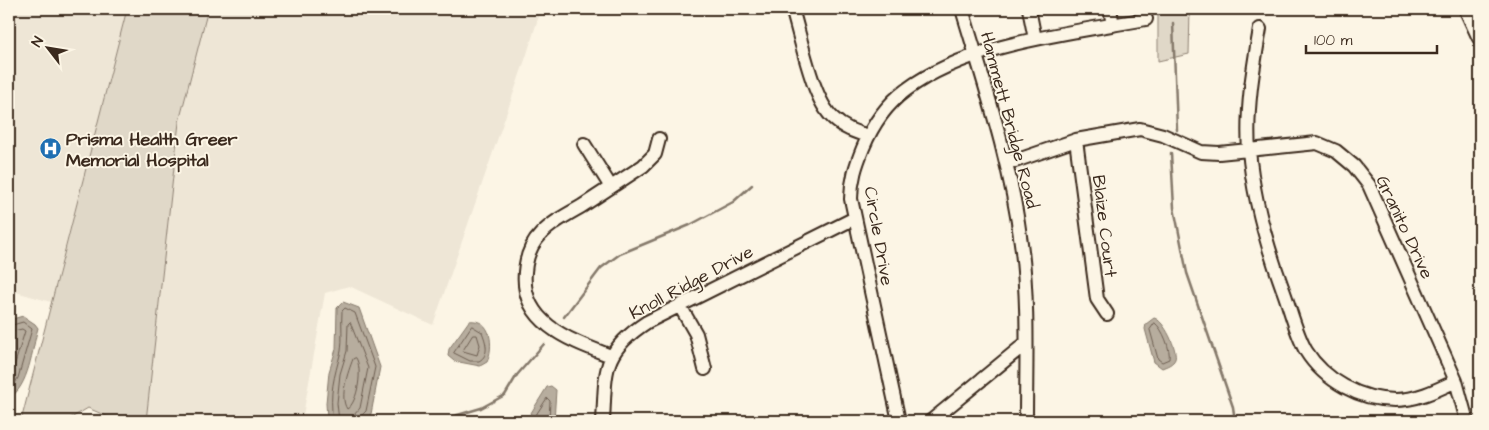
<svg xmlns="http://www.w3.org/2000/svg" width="1489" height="430" viewBox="0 0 1489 430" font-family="'Architects Daughter',sans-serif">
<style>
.built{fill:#eee6d6}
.green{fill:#e0d8c8;stroke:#8e8173}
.water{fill:#b7ad9e;stroke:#85796b}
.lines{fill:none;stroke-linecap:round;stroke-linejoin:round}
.shore{stroke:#6d5e51;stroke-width:1}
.stream{stroke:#85796b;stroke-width:2.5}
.minor-casing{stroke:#3b2a1e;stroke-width:16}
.major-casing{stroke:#3b2a1e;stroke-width:19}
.minor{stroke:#fcf5e5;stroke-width:12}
.major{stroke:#fcf5e5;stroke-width:15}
.labels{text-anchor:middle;stroke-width:4;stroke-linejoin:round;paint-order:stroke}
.street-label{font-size:18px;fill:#3b2a1e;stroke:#fcf5e5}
.poi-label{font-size:18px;font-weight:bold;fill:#3b2a1e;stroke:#fcf5e5;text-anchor:start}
</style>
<rect width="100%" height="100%" fill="#fcf5e5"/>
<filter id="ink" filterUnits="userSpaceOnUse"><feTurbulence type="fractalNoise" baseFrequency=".02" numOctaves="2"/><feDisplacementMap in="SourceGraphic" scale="10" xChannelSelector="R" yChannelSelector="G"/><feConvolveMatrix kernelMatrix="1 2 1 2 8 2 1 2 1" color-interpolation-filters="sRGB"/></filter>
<g filter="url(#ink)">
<!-- built -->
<path class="built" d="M9,9H127L51,302L9,290Z
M208,9H541L526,57L433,325L349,286L325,293L302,421H146L179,122Z"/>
<!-- green -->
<path class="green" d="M127,9H208L179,122L146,421H118L88,408L66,421H21Z
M1158,9H1190L1189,54L1158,61Z"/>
<!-- water -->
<path class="water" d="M343,302L359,308L380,367L371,414L362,421H332L327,419L326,403L329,372L336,349L337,308Z
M23,316L35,324L38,328C32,349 29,387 9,398V320Z
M1154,318C1164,320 1178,350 1175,359C1173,364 1167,366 1162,368L1154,362L1145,329L1146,324Z
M469,321C492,318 494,347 487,362L480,366L454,361L448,356L449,349Z
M551,386L556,390L554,421H526L547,387Z"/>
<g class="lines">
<!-- shore -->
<path class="shore" d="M1155,323C1163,329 1171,350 1169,359L1162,362L1158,359L1150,330Z
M9,326L23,322L32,329L18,378L9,392
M472,326L482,332C486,342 490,355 479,361H470L454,353Z
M9,332L22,329L25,331L9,383
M473,335H477L480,345L477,355L463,351Z
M356,358C363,368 358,403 347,409C339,397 348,372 353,359Z
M333,421C329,391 334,379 341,351C343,339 341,324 342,311L345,308L355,313L375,367L366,411L360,417L359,421
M339,421L337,403L340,374L347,351L348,324L350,322L368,368L360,408L354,415L353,421
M532,421L547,398L550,401L549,421"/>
<!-- stream -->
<path class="stream" d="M1173,23L1177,130
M1171,153L1174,208L1187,273L1233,407L1235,421
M564,317L601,268L620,254L690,225L733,202L752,185
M446,421L451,417L481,408L505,395L517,375L544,344"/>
<defs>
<path id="minor" d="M792,9C801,37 812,99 833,118C843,128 855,132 868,136
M962,9C985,86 1011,164 1021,243C1029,302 1026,362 1026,421
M1029,9L1035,39
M1110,9L1113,25
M1260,29C1253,69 1246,110 1249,150C1253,197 1266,243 1282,287C1290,307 1295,332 1306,351C1324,380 1360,400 1395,400C1417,400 1437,390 1456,381
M1076,140L1097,299L1107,314
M584,144L611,187
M1006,160L1015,161L1076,140L1140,129L1163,135L1201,152L1219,153L1317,143L1336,151L1354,166L1369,185L1456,381L1467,421
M680,306L696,334L705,369
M611,356C572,341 520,324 525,272C526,259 531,244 541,234C552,222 568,214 582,206C602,193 623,179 643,166L655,154L659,139
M603,421C606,371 601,352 647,322L855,218
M899,421L851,199C851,180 856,165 863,148C872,126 887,104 906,90C969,43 1070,33 1146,19
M931,421L1025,344"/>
<path id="major" d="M1467,9L1480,37"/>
</defs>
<!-- minor casing -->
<use href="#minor" class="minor-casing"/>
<!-- major casing -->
<use href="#major" class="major-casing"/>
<!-- minor -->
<use href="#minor" class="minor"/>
<!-- major -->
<use href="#major" class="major"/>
</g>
</g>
<!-- icons -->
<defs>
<symbol id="hospital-disc" viewBox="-11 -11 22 22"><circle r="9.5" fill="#1f6fb2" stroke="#fcf5e5"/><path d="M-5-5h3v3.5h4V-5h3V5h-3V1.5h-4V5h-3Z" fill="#fff"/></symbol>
</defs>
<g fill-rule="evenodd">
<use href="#hospital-disc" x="38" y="136" width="25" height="25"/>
</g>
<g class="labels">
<!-- street labels -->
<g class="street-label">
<text transform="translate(1010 120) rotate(75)" y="6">Hammett Bridge Road</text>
<text transform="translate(1105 226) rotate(83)" y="6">Blaize Court</text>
<text transform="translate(1405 227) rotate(65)" y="6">Granito Drive</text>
<text transform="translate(879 236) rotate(80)" y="6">Circle Drive</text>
<text transform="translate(691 282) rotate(-28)" y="6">Knoll Ridge Drive</text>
</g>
<!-- poi labels -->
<g class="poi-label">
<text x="66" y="145">Prisma Health Greer<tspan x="66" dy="21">Memorial Hospital</tspan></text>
</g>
</g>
<!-- margin -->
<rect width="1489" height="430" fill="none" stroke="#fcf5e5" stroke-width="30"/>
<rect x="15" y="15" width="1459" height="400" fill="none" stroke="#3b2a1e" stroke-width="2" filter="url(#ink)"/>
<!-- north arrow -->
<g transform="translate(48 48) rotate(301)" stroke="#fcf5e5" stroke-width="4" paint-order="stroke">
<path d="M0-4L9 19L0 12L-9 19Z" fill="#3b2a1e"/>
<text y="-8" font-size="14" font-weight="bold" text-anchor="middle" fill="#3b2a1e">N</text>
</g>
<!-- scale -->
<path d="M1306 45v8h131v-8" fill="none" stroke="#3b2a1e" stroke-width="2.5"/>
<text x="1314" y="45" font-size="15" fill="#3b2a1e" stroke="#fcf5e5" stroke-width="4" paint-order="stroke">100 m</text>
</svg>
